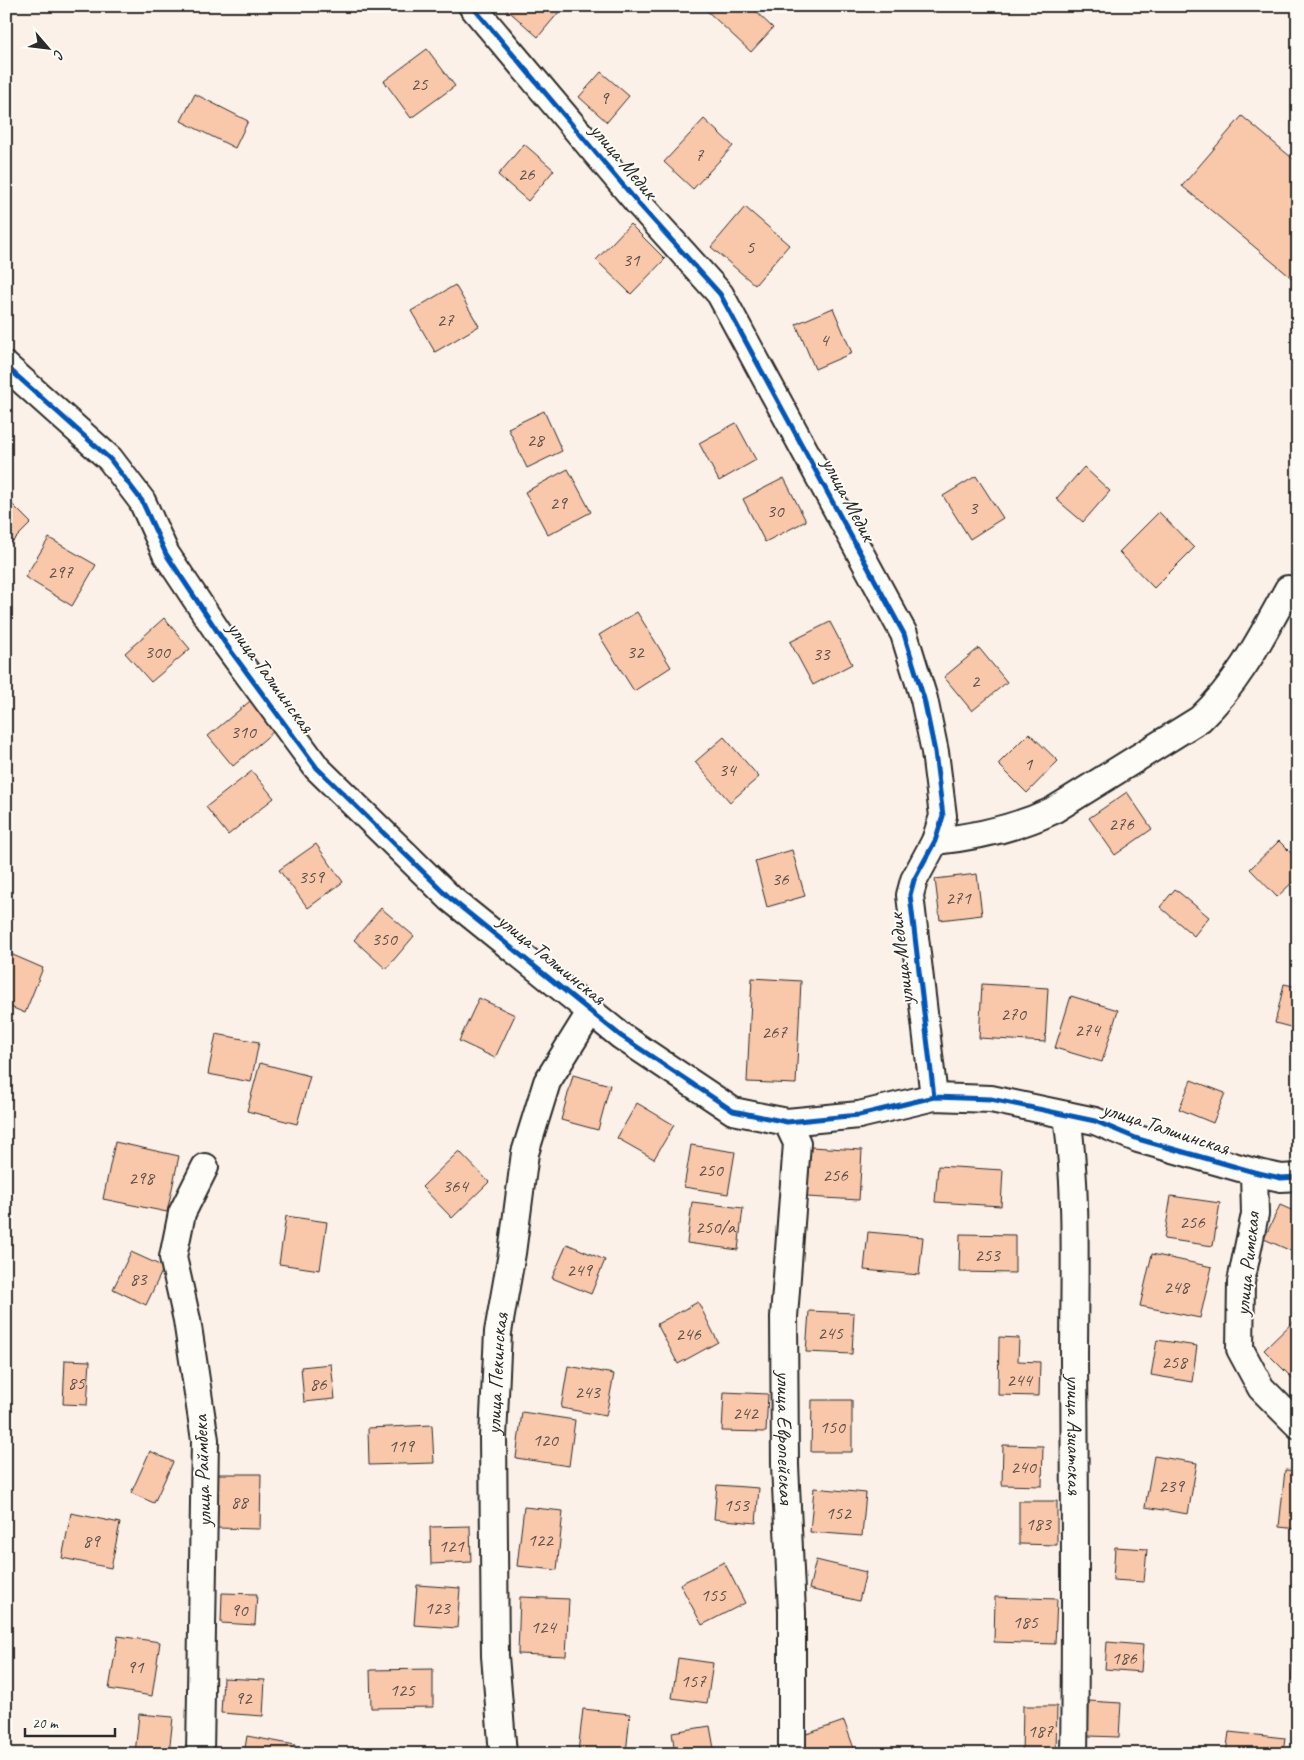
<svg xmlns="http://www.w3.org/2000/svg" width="1304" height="1760" viewBox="0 0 1304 1760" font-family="Caveat,sans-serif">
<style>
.building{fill:#f9c7aa;stroke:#2b2b2b}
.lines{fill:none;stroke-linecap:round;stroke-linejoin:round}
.minor-casing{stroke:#2b2b2b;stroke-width:30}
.minor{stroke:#fdfcf7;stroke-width:26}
.cycleway-casing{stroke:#fdfcf7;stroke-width:8}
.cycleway{stroke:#0057b8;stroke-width:5}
.labels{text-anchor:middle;stroke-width:4;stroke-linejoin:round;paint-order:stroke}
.number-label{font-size:19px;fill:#5e524b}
.street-label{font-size:21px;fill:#2b2b2b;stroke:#fdfcf7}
</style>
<rect width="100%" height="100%" fill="#fcf1e8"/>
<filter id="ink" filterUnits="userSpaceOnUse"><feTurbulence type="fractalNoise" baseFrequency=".02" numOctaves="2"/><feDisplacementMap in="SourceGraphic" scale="10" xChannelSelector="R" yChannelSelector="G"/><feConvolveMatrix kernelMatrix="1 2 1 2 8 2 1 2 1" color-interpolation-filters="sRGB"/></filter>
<g filter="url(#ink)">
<!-- building -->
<path class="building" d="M503,6H564L538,37Z
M707,6H750L773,28L751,52L705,9Z
M427,49L455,86L411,118L384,81Z
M601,72L629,96L607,122L579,97Z
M195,94L248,121L235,148L181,121Z
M1242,116L1298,163V276L1294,280L1182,186Z
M704,119L733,146L693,189L664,162Z
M524,144L554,170L528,201L498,175Z
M745,207L789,245L755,285L711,247Z
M630,224L665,259L631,294L596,260Z
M455,285L479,326L435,352L411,311Z
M833,308L852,353L815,369L796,324Z
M544,411L562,451L527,468L508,428Z
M736,423L756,460L719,481L699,443Z
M1084,467L1110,491L1083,522L1056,499Z
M568,469L591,512L548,535L525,492Z
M976,476L1003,518L970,539L943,496Z
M784,478L806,521L765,542L743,499Z
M6,498L31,523L6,548Z
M1159,512L1194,548L1154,588L1119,552Z
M49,538L96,565L72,606L25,577Z
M637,612L671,667L634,691L599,635Z
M164,618L190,649L151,682L125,653Z
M830,622L852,664L813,685L790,642Z
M979,648L1007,682L972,711L944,677Z
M1298,650V668L1289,662Z
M255,697L279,727L233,766L208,736Z
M1029,733L1058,761L1027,793L998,764Z
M724,737L759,777L730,802L695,762Z
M252,771L274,798L228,835L206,807Z
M1127,792L1152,829L1115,855L1089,818Z
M1279,841L1298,860V877L1277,897L1250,869Z
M316,844L343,882L308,908L279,870Z
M792,850L805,896L767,907L755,861Z
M977,874L982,915L940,920L935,879Z
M1175,889L1209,917L1194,936L1160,907Z
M381,908L414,936L386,969L354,940Z
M6,952L43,968L25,1013L6,1005Z
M752,978L801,981L796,1084L747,1082Z
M982,984L1048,988L1045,1042L979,1038Z
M1284,984L1298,987V1029L1275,1023Z
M1071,996L1118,1010L1102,1062L1055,1048Z
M479,998L515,1015L495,1058L459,1041Z
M216,1034L259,1042L251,1082L208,1074Z
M260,1063L310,1076L297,1124L247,1111Z
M573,1075L610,1085L598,1130L561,1120Z
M1191,1080L1225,1093L1213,1123L1179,1109Z
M637,1103L674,1125L654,1159L617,1138Z
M115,1142L179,1156L167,1212L103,1199Z
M691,1145L735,1152L728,1194L684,1187Z
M811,1147L862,1150L859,1200L807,1197Z
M459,1151L489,1182L452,1218L422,1187Z
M938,1166L1003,1170L1001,1206L935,1202Z
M1171,1196L1220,1203L1213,1246L1164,1239Z
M692,1202L743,1208L738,1250L687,1243Z
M1280,1205L1298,1213V1254L1264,1239Z
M286,1216L327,1222L320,1270L279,1264Z
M868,1232L923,1237L919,1275L864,1270Z
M960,1234L1015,1235V1273L959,1272Z
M567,1244L605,1260L591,1294L552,1278Z
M131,1252L164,1267L146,1305L113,1289Z
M1152,1254L1212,1267L1200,1318L1140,1306Z
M698,1302L718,1342L678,1364L657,1324Z
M809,1311L854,1313L852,1354L806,1352Z
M1296,1319L1298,1321V1384L1264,1350Z
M999,1337L1019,1338L1018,1361L1040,1362L1039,1396L998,1395Z
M1157,1340L1197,1346L1192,1382L1151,1375Z
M65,1360L90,1361L87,1405L63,1404Z
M331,1364L335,1399L304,1402L301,1367Z
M568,1366L614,1374L606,1416L561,1408Z
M724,1392L768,1394L766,1432L722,1431Z
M812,1400H852V1452H811Z
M522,1412L575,1420L569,1466L516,1458Z
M432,1425L434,1463L369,1465L368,1428Z
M1003,1445L1043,1446L1042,1486L1002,1485Z
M150,1451L173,1462L154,1503L131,1493Z
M1154,1456L1197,1463L1188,1514L1145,1507Z
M1285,1470L1298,1471V1529L1279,1527Z
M217,1474H261L260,1529L216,1528Z
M717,1485L759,1488L756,1523L714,1519Z
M814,1488L866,1493L862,1536L810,1532Z
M1019,1501H1057V1545L1019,1544Z
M524,1507L563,1511L557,1570L517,1566Z
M71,1513L120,1523L111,1568L62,1558Z
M470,1526L471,1562L431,1564L430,1527Z
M1115,1547L1147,1549L1144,1582L1113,1580Z
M816,1560L866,1572L859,1601L809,1589Z
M724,1562L745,1603L702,1625L680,1584Z
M417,1585L460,1588L457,1628L414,1625Z
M222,1593L257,1594L255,1625L221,1623Z
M520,1597L569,1599L566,1656L518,1654Z
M995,1597L1057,1599L1055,1644L994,1642Z
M118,1636L160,1642L152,1696L109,1689Z
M1295,1638H1298V1683H1291Z
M1107,1642L1143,1645L1141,1672L1105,1669Z
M678,1658L713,1663L707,1703L672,1698Z
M433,1669V1707L371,1708L370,1670Z
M223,1678L265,1680L263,1716L221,1713Z
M1089,1701L1121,1703L1119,1737L1088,1736Z
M1023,1706H1057L1056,1754H1022Z
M583,1709L630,1714L626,1754L578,1752Z
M139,1714L173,1717L169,1754H135Z
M844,1721L856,1754H807L801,1736Z
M710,1726L715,1754H675L672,1732Z
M1229,1732L1285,1738L1283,1754H1226Z
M247,1736L295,1745L293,1754H244Z"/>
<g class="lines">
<defs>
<g id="minor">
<path d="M472,6L639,204L720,294L904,634L924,699L935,752L943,816L935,841L914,880L910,895L934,1097"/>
<path d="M6,366L110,459L142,501L166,554L225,643L317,768L451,899L621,1036L733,1111L787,1122L859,1115L934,1097L991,1099L1095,1121L1138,1139L1254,1172L1281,1178L1298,1177"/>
<path d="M935,841C975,837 1016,828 1052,811L1200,719C1239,682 1262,636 1288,589"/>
<path id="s1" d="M1067,1115C1078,1196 1074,1279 1074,1361C1075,1492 1076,1623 1074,1754"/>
<path id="s2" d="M787,1122L797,1143L784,1317L785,1465L792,1612V1754"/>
<path d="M1254,1172L1255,1214L1241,1282L1240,1349L1261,1388L1298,1425"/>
<path d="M200,1754L205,1440L187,1320L173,1257L182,1213L205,1167"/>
<path id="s3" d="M503,1754L495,1656L493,1437L498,1332L512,1253L525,1153L547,1082L591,1011"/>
</g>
</defs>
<!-- minor casing -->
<use href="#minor" class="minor-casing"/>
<!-- minor -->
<use href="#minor" class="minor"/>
<defs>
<path id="cycleway" d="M472,6L639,204L720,294L904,634L924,699L935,752L943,816L935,841L914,880L910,895L934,1097
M6,366L110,459L142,501L166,554L225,643L317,768L451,899L621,1036L733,1111L787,1122L859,1115L934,1097L991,1099L1095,1121L1138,1139L1254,1172L1281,1178L1298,1177"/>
</defs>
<!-- cycleway casing -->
<use href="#cycleway" class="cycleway-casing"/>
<!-- cycleway -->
<use href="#cycleway" class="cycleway"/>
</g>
</g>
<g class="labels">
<!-- number labels -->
<g class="number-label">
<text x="419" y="90">25</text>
<text x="604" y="104">9</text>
<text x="699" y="161">7</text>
<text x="526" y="180">26</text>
<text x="750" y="253">5</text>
<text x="631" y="266">31</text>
<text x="445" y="326">27</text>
<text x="824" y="346">4</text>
<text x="535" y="446">28</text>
<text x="558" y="509">29</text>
<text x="973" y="514">3</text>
<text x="775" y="517">30</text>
<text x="60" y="578">297</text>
<text x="157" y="658">300</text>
<text x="635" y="658">32</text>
<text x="821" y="660">33</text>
<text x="975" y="687">2</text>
<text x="243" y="738">310</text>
<text x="1028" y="770">1</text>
<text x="727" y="776">34</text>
<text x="1121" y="830">276</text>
<text x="311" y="883">359</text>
<text x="780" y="885">36</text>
<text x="958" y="904">271</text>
<text x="384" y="945">350</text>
<text x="1013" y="1020">270</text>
<text x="1087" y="1036">274</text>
<text x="774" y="1038">267</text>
<text x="710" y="1176">250</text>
<text x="835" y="1181">256</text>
<text x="141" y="1184">298</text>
<text x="455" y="1192">364</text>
<text x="1192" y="1228">256</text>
<text x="715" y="1233">250/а</text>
<text x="987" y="1261">253</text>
<text x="579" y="1276">249</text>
<text x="138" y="1285">83</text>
<text x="1176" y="1293">248</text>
<text x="830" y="1339">245</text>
<text x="688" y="1340">246</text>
<text x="1174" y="1368">258</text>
<text x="1019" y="1386">244</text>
<text x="76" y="1389">85</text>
<text x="318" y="1390">86</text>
<text x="587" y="1398">243</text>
<text x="745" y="1419">242</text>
<text x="832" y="1433">150</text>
<text x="545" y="1446">120</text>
<text x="401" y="1452">119</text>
<text x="1023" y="1473">240</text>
<text x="1171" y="1492">239</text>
<text x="239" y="1508">88</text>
<text x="736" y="1511">153</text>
<text x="838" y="1519">152</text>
<text x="1038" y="1530">183</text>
<text x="540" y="1546">122</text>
<text x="91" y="1547">89</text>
<text x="451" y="1552">121</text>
<text x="713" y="1601">155</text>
<text x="437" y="1614">123</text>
<text x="239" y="1616">90</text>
<text x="1025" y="1628">185</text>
<text x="543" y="1633">124</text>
<text x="1124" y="1664">186</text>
<text x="135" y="1673">91</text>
<text x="693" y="1687">157</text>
<text x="402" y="1696">125</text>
<text x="243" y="1704">92</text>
<text x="1040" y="1737">187</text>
</g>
<!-- street labels -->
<g class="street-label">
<text transform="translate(624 161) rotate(50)" y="7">улица Медик</text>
<text transform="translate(849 499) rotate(62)" y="7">улица Медик</text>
<text transform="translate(271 677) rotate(54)" y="7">улица Талшинская</text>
<text transform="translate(552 959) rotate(39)" y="7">улица Талшинская</text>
<text transform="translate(901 959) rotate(-97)" y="7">улица Медик</text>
<text transform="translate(1166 1128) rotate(18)" y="7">улица Талшинская</text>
<text transform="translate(1247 1264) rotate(-84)" y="7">улица Римская</text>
<text dy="7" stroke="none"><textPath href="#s3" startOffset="381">улица Пекинская</textPath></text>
<text dy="7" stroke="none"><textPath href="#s1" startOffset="320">улица Азиатская</textPath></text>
<text dy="7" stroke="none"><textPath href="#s2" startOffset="318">улица Европейская</textPath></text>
<text transform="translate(202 1471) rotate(-92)" y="7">улица Раймбека</text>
</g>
</g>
<!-- margin -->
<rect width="1304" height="1760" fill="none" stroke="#fdfcf7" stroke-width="25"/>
<rect x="12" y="12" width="1279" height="1735" fill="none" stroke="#2b2b2b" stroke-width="2" filter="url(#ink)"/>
<!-- north arrow -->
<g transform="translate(48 48) rotate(118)" stroke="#fdfcf7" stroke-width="4" paint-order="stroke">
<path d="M0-4L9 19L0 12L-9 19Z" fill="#2b2b2b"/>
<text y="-8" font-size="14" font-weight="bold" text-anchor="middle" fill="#2b2b2b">С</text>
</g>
<!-- scale -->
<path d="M25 1728v8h90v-8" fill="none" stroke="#2b2b2b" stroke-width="2.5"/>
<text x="32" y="1728" font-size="15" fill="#2b2b2b" stroke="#fdfcf7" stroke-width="4" paint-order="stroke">20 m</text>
</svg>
